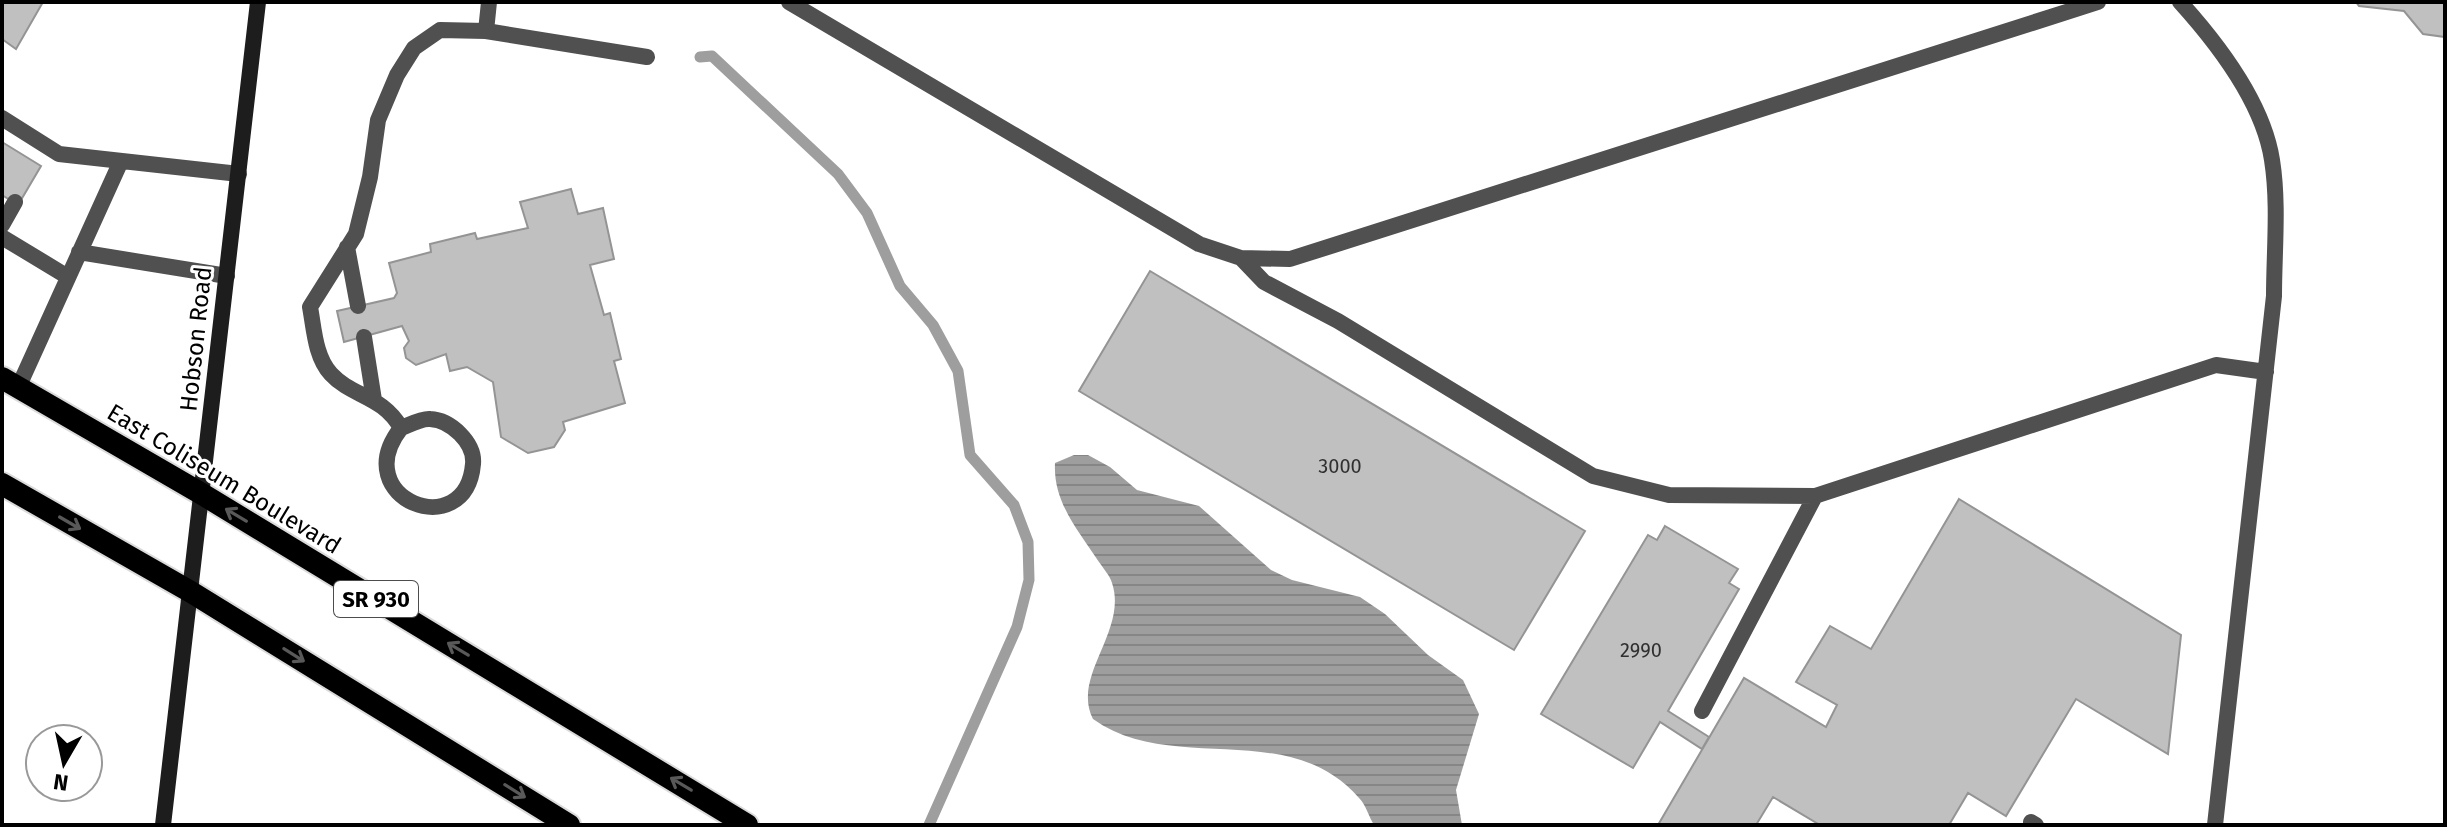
<svg xmlns="http://www.w3.org/2000/svg" width="2447" height="827" viewBox="0 0 2447 827" font-family="'Fira Sans',sans-serif">
<style>
.water{fill:url(#water-rules)}
.lines{fill:none;stroke-linecap:round;stroke-linejoin:round}
.stream{stroke:#9e9e9e;stroke-width:11}
.building{fill:#c0c0c0;stroke:#949494;stroke-width:2}
.trunk-casing{stroke:#dbdbdb;stroke-width:26}
.service{stroke:#505050;stroke-width:16}
.secondary{stroke:#1d1d1d;stroke-width:16}
.trunk{stroke:#000;stroke-width:22}
.oneway{stroke:#595959}
.labels{text-anchor:middle;stroke-width:6;stroke-linejoin:round;paint-order:stroke}
.number-label{font-size:20px;fill:#303030}
.shield{fill:#fff;stroke:#4c4c4c;stroke-width:2}
.shield-label{font-size:22px;font-weight:bold;fill:#000}
.street-label{font-size:24px;fill:#000;stroke:#fff}
</style>
<defs>
<pattern id="water-rules" width="6" height="5" patternUnits="userSpaceOnUse" patternTransform="scale(2)"><rect width="6" height="5" fill="#9e9e9e"/><path d="M0 2.5h6" fill="none" stroke="#868686"/></pattern>
</defs>
<rect width="100%" height="100%" fill="#fff"/>
<!-- water -->
<path class="water" d="M1074,455H1088L1110,467L1137,490L1199,506L1271,570L1292,580L1360,597L1385,614L1428,655L1463,680L1479,714L1456,790L1462,825H1374C1369,817 1366,805 1359,798C1289,717 1173,776 1093,719C1071,676 1128,631 1112,583C1110,576 1103,568 1099,562C1078,530 1053,502 1055,463Z"/>
<g class="lines">
<!-- stream -->
<path class="stream" d="M700,57L712,56L838,174L867,213L900,286L933,325L958,371L970,455L1014,505L1028,542L1029,580L1017,627L929,825"/>
</g>
<!-- building -->
<path class="building" d="M2,2H43L16,49L2,39Z
M2356,2H2445V37L2423,34L2404,11L2359,6Z
M2,142L41,166L18,205L2,195Z
M571,189L578,214L603,208L614,259L590,265L604,315L610,313L621,359L614,361L625,403L563,422L565,430L554,447L528,453L501,437L493,382L467,367L450,371L446,354L416,365L406,358L404,348L409,341L402,326L344,342L337,311L394,298L397,293L389,263L431,252L430,244L475,233L477,239L528,228L520,202Z
M1150,271L1585,531L1514,650L1079,391Z
M1959,499L2181,635L2168,754L2076,699L2006,816L1968,793L1949,825H1820L1773,797L1756,825H1658L1744,678L1826,727L1837,705L1796,682L1830,626L1871,649Z
M1665,526L1738,569L1729,583L1739,589L1668,711L1709,737L1702,749L1660,722L1633,768L1541,714L1648,535L1657,540Z"/>
<g class="lines">
<defs>
<path id="trunk" d="M2,378L202,494L747,825
M2,484L191,592L569,825"/>
</defs>
<!-- trunk casing -->
<use href="#trunk" class="trunk-casing"/>
<!-- service -->
<path class="service" d="M789,2L1199,244L1241,258L1290,259L2098,2
M2180,2C2218,44 2263,102 2272,160C2279,204 2274,252 2274,296L2215,825
M486,31L489,2
M2,118L59,154L239,174
M2,225L15,202
M2,237L68,277
M347,247L358,306
M79,252L227,276
M1241,258L1264,282L1338,321L1593,476L1669,495L1815,496L2216,365L2266,372
M364,337L374,400
M18,388L121,161
M401,428C409,425 422,418 430,419C451,420 475,443 473,464C466,545 346,499 401,428C382,395 352,397 331,374C315,357 314,328 310,307L356,234L370,177L378,120L397,75L414,48L440,30L486,31L647,57
M1702,711L1815,496
M2031,822L2036,825"/>
<!-- secondary -->
<path class="secondary" d="M163,825L258,2"/>
<!-- trunk -->
<use href="#trunk" class="trunk"/>
</g>
<!-- one-way arrows -->
<defs><path id="oneway-shaft" d="M-6 0H5M1.5-3L5.5 0L1.5 3" fill="none" stroke-width="1.6" stroke-linecap="round" stroke-linejoin="round" transform="scale(2)"/></defs>
<g class="oneway">
<use href="#oneway-shaft" transform="translate(236 515) rotate(-149)"/>
<use href="#oneway-shaft" transform="translate(70 523) rotate(30)"/>
<use href="#oneway-shaft" transform="translate(458 649) rotate(-149)"/>
<use href="#oneway-shaft" transform="translate(294 655) rotate(32)"/>
<use href="#oneway-shaft" transform="translate(681 784) rotate(-149)"/>
<use href="#oneway-shaft" transform="translate(515 791) rotate(32)"/>
</g>
<g class="labels">
<!-- number labels -->
<g class="number-label">
<text x="1340" y="473">3000</text>
<text x="1641" y="657">2990</text>
</g>
<!-- shield labels -->
<rect class="shield" x="334" y="581" width="84" height="36" rx="6"/>
<g class="shield-label">
<text x="376" y="607">SR 930</text>
</g>
<!-- street labels -->
<g class="street-label">
<text transform="translate(196 339) rotate(-84)" y="8">Hobson Road</text>
<text transform="translate(224 479) rotate(31)" y="8">East Coliseum Boulevard</text>
</g>
</g>
<!-- border -->
<rect width="2447" height="827" fill="none" stroke="#000000" stroke-width="8"/>
<!-- north arrow -->
<g transform="translate(64 763) rotate(189)"><circle r="38" fill="#ffffff" stroke="#999999" stroke-width="2"/>
<path d="M0-6L14 30L0 20L-14 30Z" fill="#000000"/>
<text y="-12" font-size="22" font-weight="bold" text-anchor="middle" fill="#000000">N</text>
</g>
</svg>
